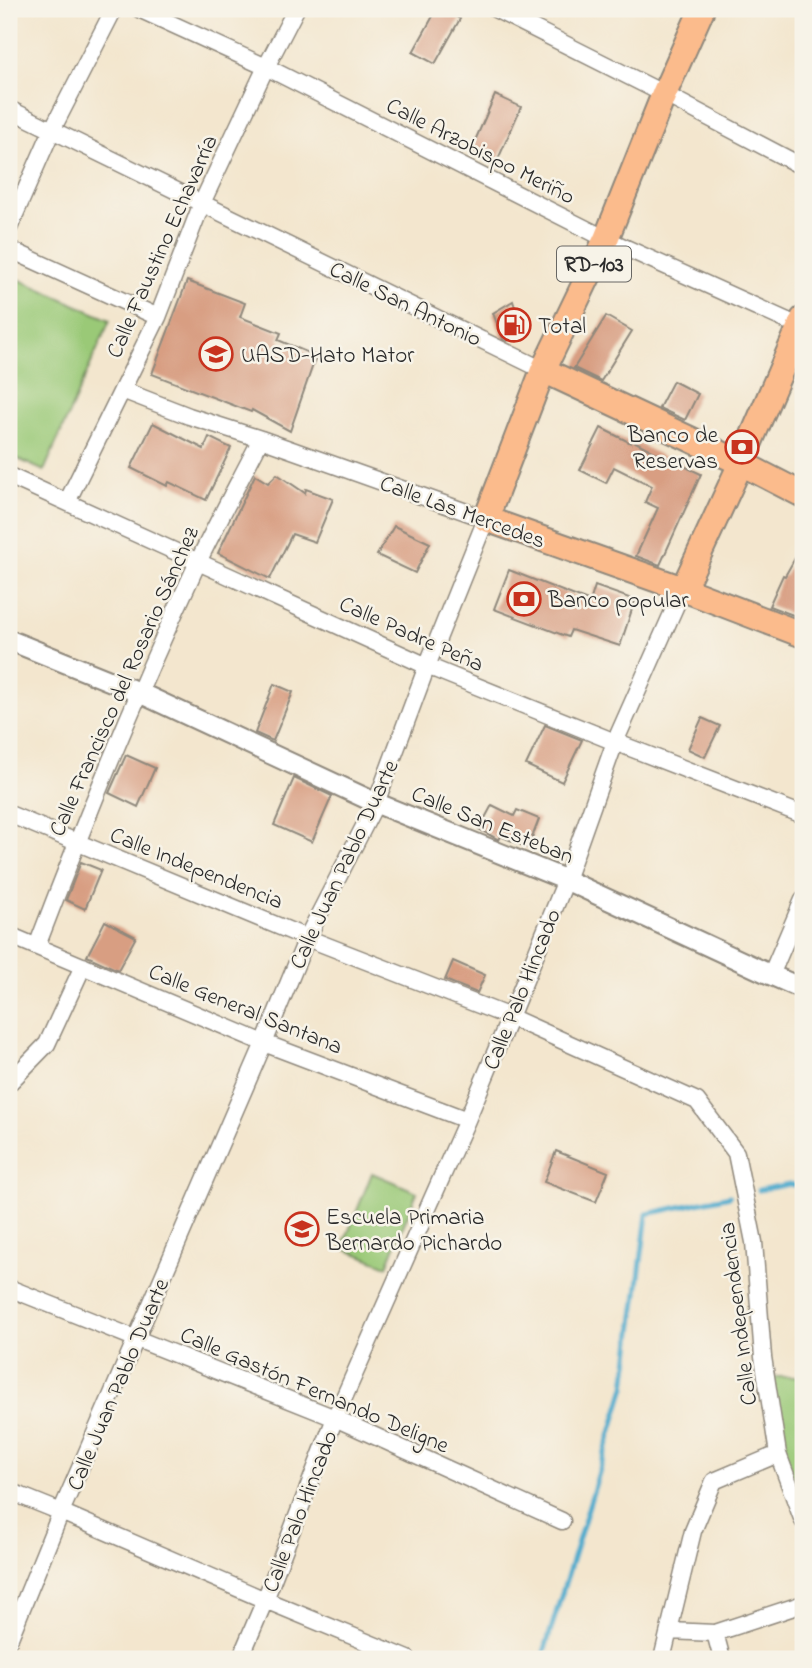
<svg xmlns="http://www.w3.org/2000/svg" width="812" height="1668" viewBox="0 0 812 1668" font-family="'Indie Flower',sans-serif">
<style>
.green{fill:#9ac977;stroke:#627a51;stroke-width:2}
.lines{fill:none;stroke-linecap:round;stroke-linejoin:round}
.stream{stroke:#4eabcd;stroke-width:5}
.building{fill:#d89e82}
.minor-casing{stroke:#8f887c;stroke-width:19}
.tertiary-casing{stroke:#8f887c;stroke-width:23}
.primary-casing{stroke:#8f887c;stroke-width:28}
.minor{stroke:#fff;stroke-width:16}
.tertiary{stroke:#fff;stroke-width:19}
.primary{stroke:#fbbb8c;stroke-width:24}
.labels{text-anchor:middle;stroke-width:5;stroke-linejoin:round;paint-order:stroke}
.shield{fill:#f7f3e8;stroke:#686764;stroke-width:2}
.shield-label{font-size:21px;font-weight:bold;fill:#2b2b2b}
.street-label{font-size:23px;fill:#2b2b2b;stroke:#f7f3e8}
.poi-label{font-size:23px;fill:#2b2b2b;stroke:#f7f3e8;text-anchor:start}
</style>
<rect width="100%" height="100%" fill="#f7f3e8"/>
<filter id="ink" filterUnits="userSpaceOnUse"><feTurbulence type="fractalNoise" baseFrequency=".0143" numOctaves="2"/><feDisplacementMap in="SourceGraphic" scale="14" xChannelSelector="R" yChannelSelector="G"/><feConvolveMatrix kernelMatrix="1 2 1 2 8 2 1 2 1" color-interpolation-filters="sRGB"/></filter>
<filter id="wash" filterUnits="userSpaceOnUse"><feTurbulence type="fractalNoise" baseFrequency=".00686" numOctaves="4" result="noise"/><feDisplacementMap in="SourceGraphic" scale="28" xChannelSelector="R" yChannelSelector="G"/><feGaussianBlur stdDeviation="1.57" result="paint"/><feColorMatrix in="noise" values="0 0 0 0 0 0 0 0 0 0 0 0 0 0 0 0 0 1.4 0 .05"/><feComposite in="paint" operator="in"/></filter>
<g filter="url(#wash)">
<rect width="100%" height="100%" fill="#f3e6ce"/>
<!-- green -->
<path class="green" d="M9,275L110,320L44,471L9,455Z
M372,1173L417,1192L387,1266L342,1248Z
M766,1377H803V1504L778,1454Z"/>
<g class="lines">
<!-- stream -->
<path class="stream" d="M759,1190L789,1184L803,1187
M542,1659L625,1387L647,1214L730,1196"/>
</g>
<g id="blocks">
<!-- building -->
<path class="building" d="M437,9H442L460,19L435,64L413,52Z
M495,95L521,107L496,164L470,152Z
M187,281L245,303L240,317L281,333L278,340L316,356L290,431L252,410L251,412L152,374Z
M513,301L523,333L507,341L503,339L493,313Z
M606,316L632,331L601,381L574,368Z
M673,381L698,394L685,420L659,408Z
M153,423L204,449L209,437L231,448L206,500L169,482L167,486L131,468Z
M601,428L631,443L632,440L660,455L701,474L660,565L636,556L658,508L645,502L652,486L614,467L606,483L580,470Z
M277,474L305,493L306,489L333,499L315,542L292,534L270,579L218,553L255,475L268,483Z
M394,526L430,543L415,573L377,555Z
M803,544V613L801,618L769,606L783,575L785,576Z
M509,570L590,602L595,586L635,600L620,646L571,630L568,637L494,609Z
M274,684L293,692L273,741L255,733Z
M702,718L720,726L705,757L688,749Z
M545,725L582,740L562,782L526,765Z
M126,755L155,768L138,807L109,793Z
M294,778L332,796L312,842L274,825Z
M492,805L514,816L517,810L539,819L528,848L501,836L499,840L479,829Z
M81,862L101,870L85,909L66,900Z
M105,921L136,937L118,970L87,956Z
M453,961L485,975L477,993L445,980Z
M556,1151L608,1172L596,1202L544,1182Z"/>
</g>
</g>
<g filter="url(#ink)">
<use href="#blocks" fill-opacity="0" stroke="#8f887c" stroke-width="2"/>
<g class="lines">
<defs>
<path id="minor" d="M139,9L266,67L606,239L803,328
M495,9L664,94L803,167
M9,109L543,370
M9,228L52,130L114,9
M9,249L158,317
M9,476L427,666L615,742L803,815
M67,502L158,317L202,203L266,67L296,9
M9,814L307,938L510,1017L697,1101L736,1153L754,1242L763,1357L778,1454L803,1521
M9,935L264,1043L467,1120
M37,946C86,817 139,688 198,562C218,521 240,480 261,439
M771,975L803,900
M9,1083L47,1044L83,966
M9,1288L335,1418L562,1521
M9,1491L61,1512L265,1600L408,1659
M669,1631L715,1633L803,1604
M715,1633L722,1659
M9,1640L61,1512L264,1043L307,938L376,803L427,666L486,519L261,439L189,416L122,390
M240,1659L265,1600L335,1418L467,1120L510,1017L566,880L615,742L683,589
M662,1659L693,1531L714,1481L778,1454"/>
<path id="tertiary" d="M9,640L140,693L376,803L566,880L771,975L803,989"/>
<path id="primary" d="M702,9L664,94L606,239L543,370L486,519L683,589L803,635
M543,370L741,463L803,495
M683,589L741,463L803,319"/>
</defs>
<!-- minor casing -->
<use href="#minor" class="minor-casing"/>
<!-- tertiary casing -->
<use href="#tertiary" class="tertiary-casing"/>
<!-- primary casing -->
<use href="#primary" class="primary-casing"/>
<!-- minor -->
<use href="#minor" class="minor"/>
<!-- tertiary -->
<use href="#tertiary" class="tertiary"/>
<!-- primary -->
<use href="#primary" class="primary"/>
</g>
</g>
<!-- icons -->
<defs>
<symbol id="fuel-ring" viewBox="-11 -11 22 22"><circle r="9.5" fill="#f7f3e8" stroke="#c8321e" stroke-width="1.5"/><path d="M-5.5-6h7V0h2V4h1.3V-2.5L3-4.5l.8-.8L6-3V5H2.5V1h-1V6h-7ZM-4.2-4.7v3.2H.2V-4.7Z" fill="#c8321e"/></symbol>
<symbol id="university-ring" viewBox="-11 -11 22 22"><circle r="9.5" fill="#f7f3e8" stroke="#c8321e" stroke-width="1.5"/><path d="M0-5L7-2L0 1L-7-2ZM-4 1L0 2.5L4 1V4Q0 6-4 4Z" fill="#c8321e"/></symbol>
<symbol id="bank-ring" viewBox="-11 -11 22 22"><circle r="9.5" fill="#f7f3e8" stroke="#c8321e" stroke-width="1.5"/><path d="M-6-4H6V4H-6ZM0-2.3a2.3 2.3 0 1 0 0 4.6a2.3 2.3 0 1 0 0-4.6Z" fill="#c8321e"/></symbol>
<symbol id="school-ring" viewBox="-11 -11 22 22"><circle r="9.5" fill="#f7f3e8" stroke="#c8321e" stroke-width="1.5"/><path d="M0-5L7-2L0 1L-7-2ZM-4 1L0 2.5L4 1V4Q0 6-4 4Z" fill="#c8321e"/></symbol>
</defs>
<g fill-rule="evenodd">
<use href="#fuel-ring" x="495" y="306" width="38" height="38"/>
<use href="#university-ring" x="197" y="335" width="38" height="38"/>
<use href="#bank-ring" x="723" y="428" width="38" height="38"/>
<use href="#bank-ring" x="505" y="580" width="38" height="38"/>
<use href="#school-ring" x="283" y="1210" width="38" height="38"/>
</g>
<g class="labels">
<!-- shield labels -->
<rect class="shield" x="557" y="246.5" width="74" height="35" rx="5"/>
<g class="shield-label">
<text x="594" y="271">RD-103</text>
</g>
<!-- street labels -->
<g class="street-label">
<text transform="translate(481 150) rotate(27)" y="8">Calle Arzobispo Meriño</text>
<text transform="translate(161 246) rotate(-66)" y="8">Calle Faustino Echavarría</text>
<text transform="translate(406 303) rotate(26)" y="8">Calle San Antonio</text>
<text transform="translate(463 511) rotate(20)" y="8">Calle Las Mercedes</text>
<text transform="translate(412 633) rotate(24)" y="8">Calle Padre Peña</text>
<text transform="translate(123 681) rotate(-66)" y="8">Calle Francisco del Rosario Sánchez</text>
<text transform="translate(493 824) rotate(22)" y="8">Calle San Esteban</text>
<text transform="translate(343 864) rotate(-65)" y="8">Calle Juan Pablo Duarte</text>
<text transform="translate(197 867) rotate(22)" y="8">Calle Independencia</text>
<text transform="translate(521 989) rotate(-68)" y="8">Calle Palo Hincado</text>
<text transform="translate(246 1008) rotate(22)" y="8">Calle General Santana</text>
<text transform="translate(737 1314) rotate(-97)" y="8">Calle Independencia</text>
<text transform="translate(117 1384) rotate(-67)" y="8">Calle Juan Pablo Duarte</text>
<text transform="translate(315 1389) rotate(23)" y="8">Calle Gastón Fernando Deligne</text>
<text transform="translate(299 1511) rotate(-69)" y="8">Calle Palo Hincado</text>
</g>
<!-- poi labels -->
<g class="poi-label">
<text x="538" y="333">Total</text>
<text x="241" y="362">UASD-Hato Mator</text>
<text x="718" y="442" text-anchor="end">Banco de<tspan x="718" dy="26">Reservas</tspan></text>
<text x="548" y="607">Banco popular</text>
<text x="326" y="1224">Escuela Primaria<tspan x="326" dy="26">Bernardo Pichardo</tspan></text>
</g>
</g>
<!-- margin -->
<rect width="812" height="1668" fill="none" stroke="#f7f3e8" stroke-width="35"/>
</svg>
